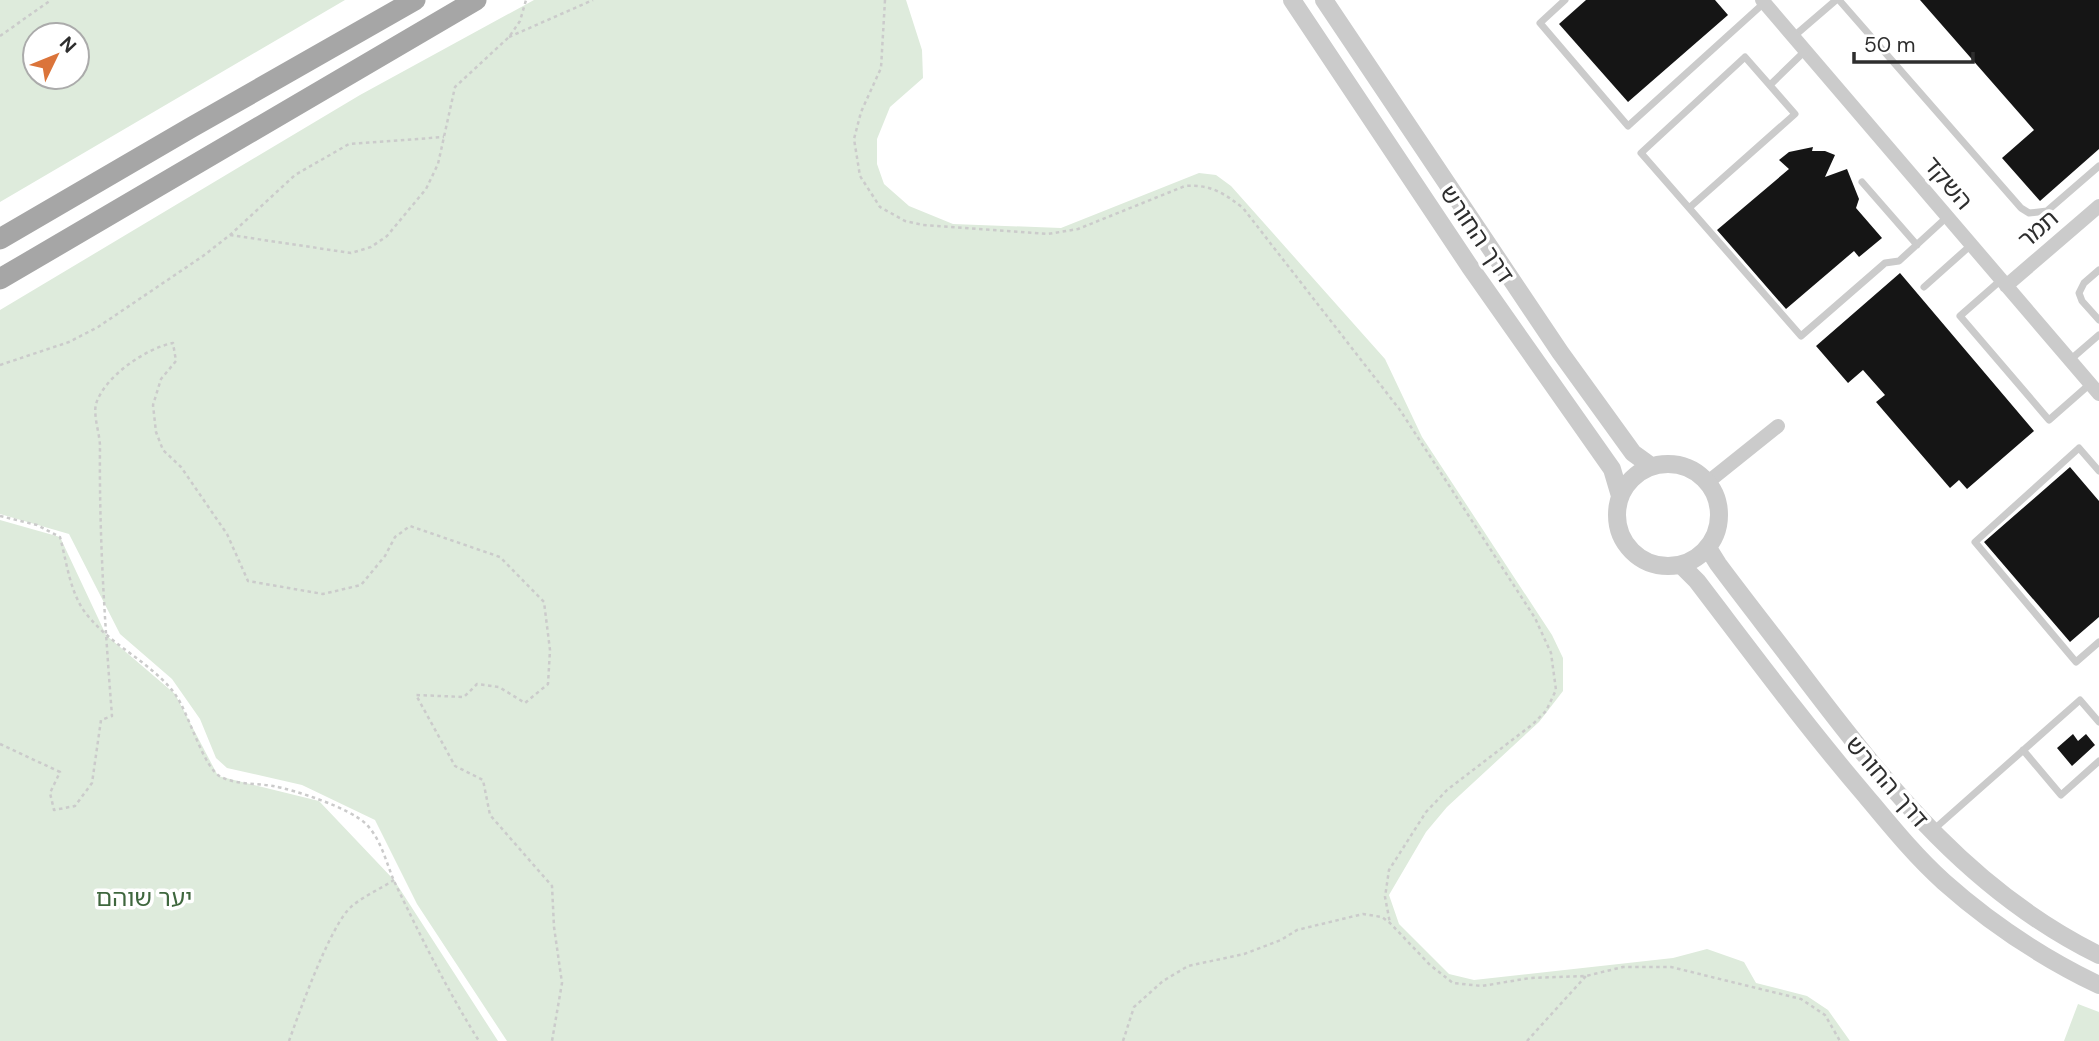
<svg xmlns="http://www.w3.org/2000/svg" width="2099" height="1041" viewBox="0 0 2099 1041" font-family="'DM Sans','Noto Sans Hebrew',sans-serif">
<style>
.green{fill:#deebdc;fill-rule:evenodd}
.building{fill:#151515}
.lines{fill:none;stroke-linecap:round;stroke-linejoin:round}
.path{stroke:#cbcbcb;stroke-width:2.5;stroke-dasharray:3.5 3.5;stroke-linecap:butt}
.service{stroke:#cbcbcb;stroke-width:7}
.minor{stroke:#cbcbcb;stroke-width:14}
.tertiary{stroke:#cbcbcb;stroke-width:18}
.primary{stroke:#a6a6a6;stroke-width:21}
.labels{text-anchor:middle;stroke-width:7;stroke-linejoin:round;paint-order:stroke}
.street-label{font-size:24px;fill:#2e2e2e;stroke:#fff}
.park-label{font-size:24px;fill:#3f673e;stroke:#fff}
</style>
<rect width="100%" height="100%" fill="#fff"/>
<!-- green -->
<path class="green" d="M0,0H345L0,202ZM35,35H77V77H35Z
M534,0H906L922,50L923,78L890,107L877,139V164L884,184L909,206L953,224L1061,228L1199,173L1216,175L1231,186L1385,359L1422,437L1552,635L1563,658V691L1539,722L1447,807L1426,832L1389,895L1399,924L1449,974L1474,980L1673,958L1707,949L1744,962L1756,983L1807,996L1828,1010L1850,1041H507L417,904L375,820L302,785L227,768L216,758L200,719L172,679L120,634L69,534L0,514V310L360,95Z
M0,520L60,537L106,635L175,694L218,776L319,801L394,880L498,1041H0Z
M2078,1004L2099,1012V1041H2064Z"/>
<!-- building -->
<path class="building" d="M1586,0H1715L1728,15L1628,102L1559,24Z
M1920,0H2099V149L2040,201L2002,158L2034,130Z
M1813,147L1812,151H1825L1835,155L1825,177L1847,169L1859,199L1856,208L1882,238L1859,257L1854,251L1786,309L1717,230L1789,169L1779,160L1789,152Z
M1900,273L2034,431L1967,489L1959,480L1950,488L1876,402L1885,395L1863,370L1848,383L1816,346Z
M2070,467L2099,501V617L2070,642L1984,542Z
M2073,734L2078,741L2086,734L2095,745L2072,766L2057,748Z"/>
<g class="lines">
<!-- path -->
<path class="path" d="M885,0L881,68L861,112L854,139L860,176L880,207L905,221L923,225L1048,234L1078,229L1185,186C1210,184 1224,193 1243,208L1400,410L1535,618L1551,653L1556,690L1546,711L1533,724L1447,790L1426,812L1389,870L1385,897L1390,923
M0,36L51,0
M509,37L593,0
M230,235L351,253L371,247L387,236L426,189L438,164L455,87L509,37L520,21L526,0
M0,365L69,342L98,327L203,256L230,235L295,175L349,144L444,137
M0,516L37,525L60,537C67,563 70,595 88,616C113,647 151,662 175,694C189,713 203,768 221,777C238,785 255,783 273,786C295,790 350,808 366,824C381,839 386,862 394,881C420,935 447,990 479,1041
M0,744L60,772L50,793L54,810L75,806L92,783L101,720L112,716C105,626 99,537 100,447C100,434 93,416 96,404C104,377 146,348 173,343L176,361L161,379L153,405L156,432L163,450L181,467L227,534L248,581L323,594L361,585L385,556L395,537L410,526L500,557L544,602L550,650L548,684L525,703L499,687L477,684L464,697L416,695L455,766L483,780L490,815L552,886L554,927L562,983L552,1041
M289,1041C299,1013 331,923 352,906C364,896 380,889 394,880
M1123,1041L1134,1007L1163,981L1188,966L1244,954L1281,940L1297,930L1363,914L1382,917L1390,923L1430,965L1453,983L1482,986L1530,978L1586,976L1623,967H1671L1801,999L1825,1015L1840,1041
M1527,1041L1586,976"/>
<!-- service -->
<path class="service" d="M1565,0L1540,23L1628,126L1764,3
M1839,0L2021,208L2029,213L2047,211L2099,166
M1793,37L1836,0
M1770,85L1805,51
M1862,182L1917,245
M1689,208L1795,114L1745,57L1641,153L1801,336L1885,263L1899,261L1947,217
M2099,270L2084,283L2079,293L2082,301L2099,320
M2001,280L1960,316L2049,420L2090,384
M1924,287L1971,245
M2070,360L2099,335
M2099,471L2079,448L1975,542L2076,662L2099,642
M2023,750L2061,795L2099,761
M1932,831L2080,700L2099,722"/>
<!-- minor -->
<path class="minor" d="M1762,0L2099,394
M2006,286L2099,206
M1708,482L1778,426"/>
<!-- tertiary -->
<path class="tertiary" d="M1292,0L1470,267L1612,469L1620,496
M1324,0L1560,352L1633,453L1651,466
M1617 515a51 51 0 1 1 102 0a51 51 0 1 1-102 0Z
M1708,548L1718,564C1747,603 1778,642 1808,682C1891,791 1973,893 2099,955
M1681,565L1697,581C1752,653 1806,726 1865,795C1890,825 1915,856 1944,882C1990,923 2043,958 2099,985"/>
<!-- primary -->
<path class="primary" d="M0,239L192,127L415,0
M0,279L476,0"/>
</g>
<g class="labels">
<!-- street labels -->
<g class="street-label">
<text transform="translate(1948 183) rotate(50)" y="8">השקד</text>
<text transform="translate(2038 229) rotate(-41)" y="8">תמר</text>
<text transform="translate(1477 234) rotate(56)" y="8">דרך החורש</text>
<text transform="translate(1887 782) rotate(49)" y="8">דרך החורש</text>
</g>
<!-- park labels -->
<g class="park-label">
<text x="144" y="906">יער שוהם</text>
</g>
</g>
<!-- north arrow -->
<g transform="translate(56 56) rotate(47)"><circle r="33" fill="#ffffff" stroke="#ababab" stroke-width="2"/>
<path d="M0-5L12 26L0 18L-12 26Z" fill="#db743a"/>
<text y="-10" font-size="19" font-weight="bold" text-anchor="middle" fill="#2e2e2e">N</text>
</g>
<!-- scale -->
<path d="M1854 52v10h119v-10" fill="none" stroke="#2e2e2e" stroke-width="3.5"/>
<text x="1864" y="52" font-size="21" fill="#2e2e2e" stroke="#ffffff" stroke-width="5" paint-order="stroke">50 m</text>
</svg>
